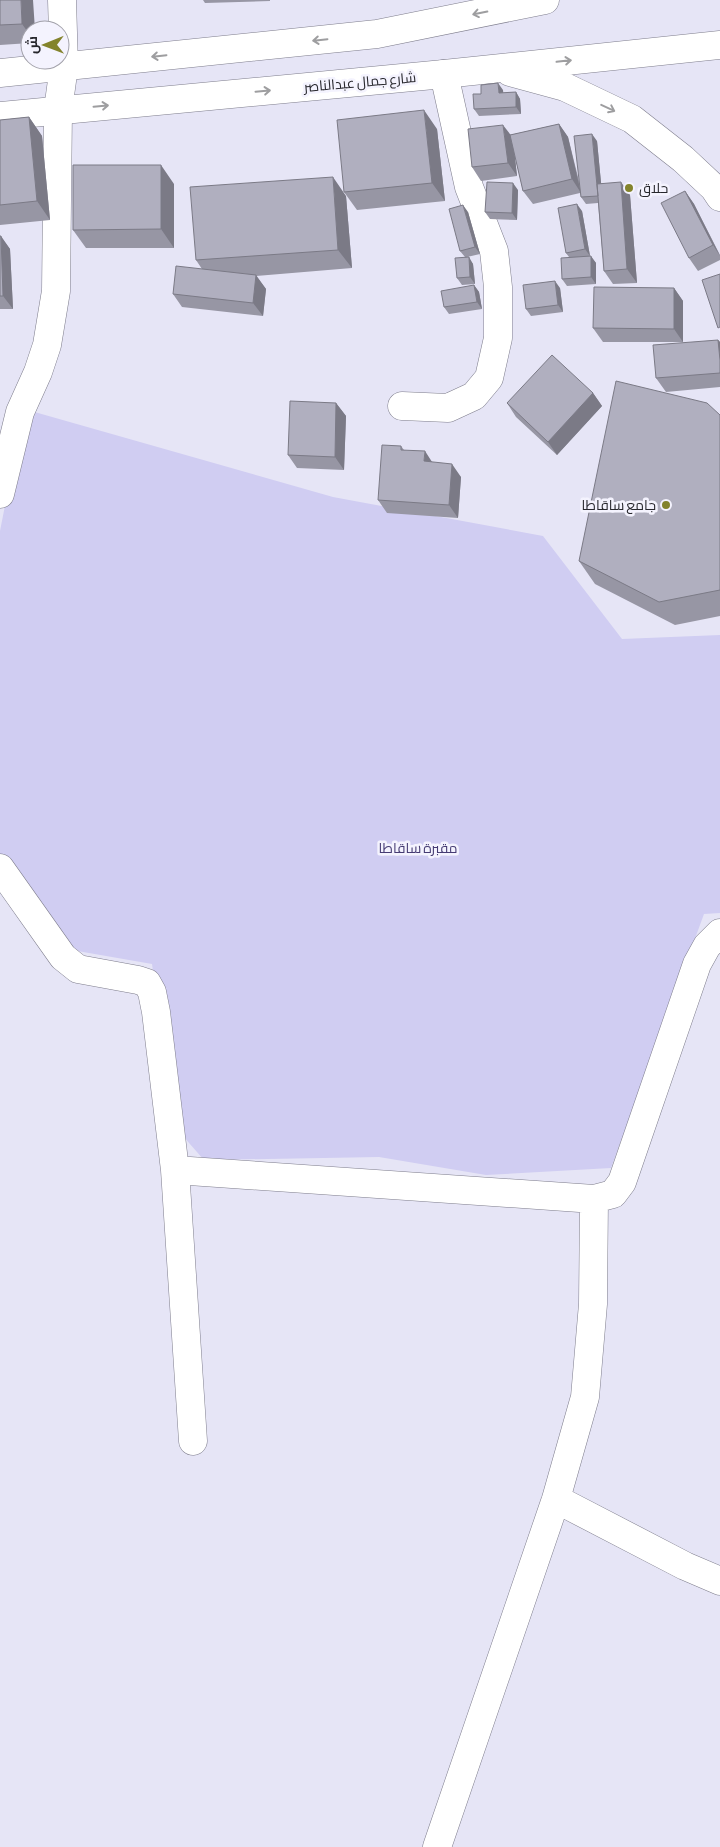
<svg xmlns="http://www.w3.org/2000/svg" width="720" height="1847" viewBox="0 0 720 1847" font-family="'Asap Condensed',Cairo,sans-serif">
<style>
.green{fill:#d0cdf2}
.lines{fill:none;stroke-linecap:round;stroke-linejoin:round}
.minor-casing{stroke:#7e7d8c;stroke-width:29}
.secondary-casing{stroke:#7e7d8c;stroke-width:29}
.minor{stroke:#fff;stroke-width:28}
.secondary{stroke:#fff;stroke-width:28}
.wall{fill:#9796a4}
.shaded-wall{fill:#7b7a86}
.building{fill:#b0afbf;stroke:#7b7a86}
.oneway{stroke:#9e9ea0}
.poi-dot{fill:#83832c;stroke:#f4f3fe;stroke-width:2}
.labels{text-anchor:middle;stroke-width:5;stroke-linejoin:round;paint-order:stroke}
.street-label{font-size:14px;fill:#27272d;stroke:#f4f3fe}
.poi-label{font-size:14px;fill:#27272d;stroke:#f4f3fe;text-anchor:start}
.park-label{font-size:14px;fill:#453b73;stroke:#f4f3fe}
</style>
<rect width="100%" height="100%" fill="#e6e5f6"/>
<!-- green -->
<path class="green" d="M24,409L333,497L543,536L622,639L720,635V913L704,914L611,1168L486,1175L379,1157L204,1160L175,1127L152,964L66,949L0,857V531Z"/>
<g class="lines">
<defs>
<path id="minor" d="M402,406L448,408L474,396L489,378L498,338V287L494,251L469,187L444,74
M0,494L20,412L38,372L47,345L56,291L58,110L64,66L62,0
M0,868L63,957L78,969L138,980L147,983L152,992L156,1012L175,1170L193,1441
M175,1170L594,1199L613,1194L622,1182L697,964L707,946L720,933
M556,1499L685,1566L720,1581
M437,1847L556,1499L585,1397L593,1304L594,1199"/>
<path id="secondary" d="M510,72L565,87L632,119L683,159L714,188L720,197
M0,73L377,34L545,0
M0,116L444,74L720,45"/>
</defs>
<!-- minor casing -->
<use href="#minor" class="minor-casing"/>
<!-- secondary casing -->
<use href="#secondary" class="secondary-casing"/>
<!-- minor -->
<use href="#minor" class="minor"/>
<!-- secondary -->
<use href="#secondary" class="secondary"/>
</g>
<!-- wall -->
<path class="wall" d="M0,0L30,30V43L0,45Z
M203,0H270V1L205,3Z
M503,90V93L516,92L520,99L521,114L479,116L474,109L481,94Z
M29,117L42,136L50,220L0,225V120Z
M559,124L568,137L580,185L597,141L601,183L630,195L637,283L613,284L604,271L598,203L586,204L581,197L580,193L533,204L523,191L514,152L517,176L481,181L472,167L510,135Z
M437,129L445,201L357,210L344,192Z
M174,184V248H86L73,230Z
M518,190L517,220L490,219L485,212Z
M685,191L694,204L720,255V260L698,271L689,258Z
M346,196L352,268L256,276L266,289L263,316L182,307L173,294L202,269L196,260Z
M582,211L590,256L596,263V284L567,286L562,279L569,257L566,253Z
M468,212L480,254L467,257L473,264L475,284L462,285L457,278L465,257L460,251Z
M0,236L10,249L13,309H0Z
M474,285L479,292L482,309L449,314L444,307Z
M560,288L563,312L531,316L526,309Z
M674,288L683,301V342H603L593,328Z
M718,340L720,342V387L666,392L656,378Z
M593,393L602,406L557,455L516,417L507,403Z
M336,403L346,416L344,470L297,468L288,455Z
M720,415V616L675,625L595,584L579,561Z
M401,446L404,450L432,462L461,477L458,518L387,513L378,500Z"/>
<!-- shaded-wall -->
<path class="shaded-wall" d="M21,0H33L35,30H30V35L22,24Z
M498,83L503,90L504,100L499,93Z
M516,92L520,99L521,114L516,107Z
M424,110L437,129L445,201L432,183Z
M29,117L42,136L50,220L37,201Z
M559,124L568,137L581,193L572,179Z
M503,125L513,138L517,176L508,163Z
M592,134L597,141L603,203L598,196Z
M161,165L174,184V248L161,229Z
M333,177L346,196L352,268L338,250Z
M621,182L630,195L637,283L627,269Z
M513,183L518,190L517,220L512,213Z
M685,191L694,204L720,256L713,245Z
M577,204L582,211L590,256L585,249Z
M463,205L468,212L480,254L475,247Z
M1,236L10,249L13,309L3,296Z
M591,256L596,263V284L591,277Z
M469,257L473,264L475,284L470,277Z
M256,275L266,289L263,316L253,303Z
M555,281L560,288L563,312L558,305Z
M474,285L479,292L482,309L477,302Z
M674,288L683,301V342L674,329Z
M718,340L720,342V360Z
M593,393L602,406L557,455L548,442Z
M336,403L346,416L344,470L335,457Z
M425,451L434,465L424,461Z
M452,464L461,477L458,518L449,505Z"/>
<!-- building -->
<path class="building" d="M0,0H21L22,24L0,25Z
M498,83L499,93L516,92V107L474,109L473,94H481V85Z
M424,110L432,183L344,192L337,120Z
M29,117L37,201L0,205V120Z
M559,124L572,179L523,191L510,135Z
M503,125L508,163L472,167L468,129Z
M592,134L598,196L581,197L574,136Z
M73,165H161V229L73,230Z
M333,177L338,250L196,260L190,187Z
M487,182L513,183L512,213L485,212Z
M621,182L627,269L604,271L597,184Z
M685,191L713,245L689,258L661,203Z
M577,204L585,249L566,253L558,208Z
M463,205L475,247L460,251L449,209Z
M0,236H1L3,296H0Z
M591,256V277L562,279L561,258Z
M469,257L470,277L457,278L455,258Z
M176,266L256,275L253,303L173,294Z
M720,274V327L718,328L702,280Z
M555,281L558,305L526,309L523,285Z
M474,285L477,302L444,307L441,291Z
M594,287L674,288V329L593,328Z
M718,340L720,360V373L656,378L653,345Z
M552,355L593,393L548,442L507,403Z
M616,381L707,403L720,415V590L659,602L579,561Z
M290,401L336,403L335,457L288,455Z
M382,445L401,446V450L425,451L424,461L452,464L449,505L378,500Z"/>
<!-- one-way arrows -->
<defs><path id="oneway-shaft" d="M-6 0H5M1.5-3L5.5 0L1.5 3" fill="none" stroke-width="1.6" stroke-linecap="round" stroke-linejoin="round" transform="scale(1.25)"/></defs>
<g class="oneway">
<use href="#oneway-shaft" transform="translate(480 13) rotate(169)"/>
<use href="#oneway-shaft" transform="translate(320 40) rotate(174)"/>
<use href="#oneway-shaft" transform="translate(159 56) rotate(174)"/>
<use href="#oneway-shaft" transform="translate(564 61) rotate(-6)"/>
<use href="#oneway-shaft" transform="translate(263 91) rotate(-5)"/>
<use href="#oneway-shaft" transform="translate(101 106) rotate(-5)"/>
<use href="#oneway-shaft" transform="translate(608 108) rotate(25)"/>
</g>
<!-- markers -->
<g class="poi-dot">
<circle cx="629" cy="188" r="5"/>
<circle cx="666" cy="505" r="5"/>
</g>
<g class="labels">
<!-- street labels -->
<g class="street-label">
<text transform="translate(360 82) rotate(-5)" y="5">شارع جمال عبدالناصر</text>
</g>
<!-- poi labels -->
<g class="poi-label">
<text x="639" y="193">حلاق</text>
<text x="656" y="510" text-anchor="end">جامع ساقاطا</text>
</g>
<!-- park labels -->
<g class="park-label">
<text x="418" y="853">مقبرة ساقاطا</text>
</g>
</g>
<!-- north arrow -->
<g transform="translate(45 45) rotate(269)"><circle r="24" fill="#f4f3fe" stroke="#a2a1aa"/>
<path d="M0-4L9 19L0 12L-9 19Z" fill="#83832c"/>
<text y="-8" font-size="14" font-weight="bold" text-anchor="middle" fill="#27272d">ش</text>
</g>
</svg>
